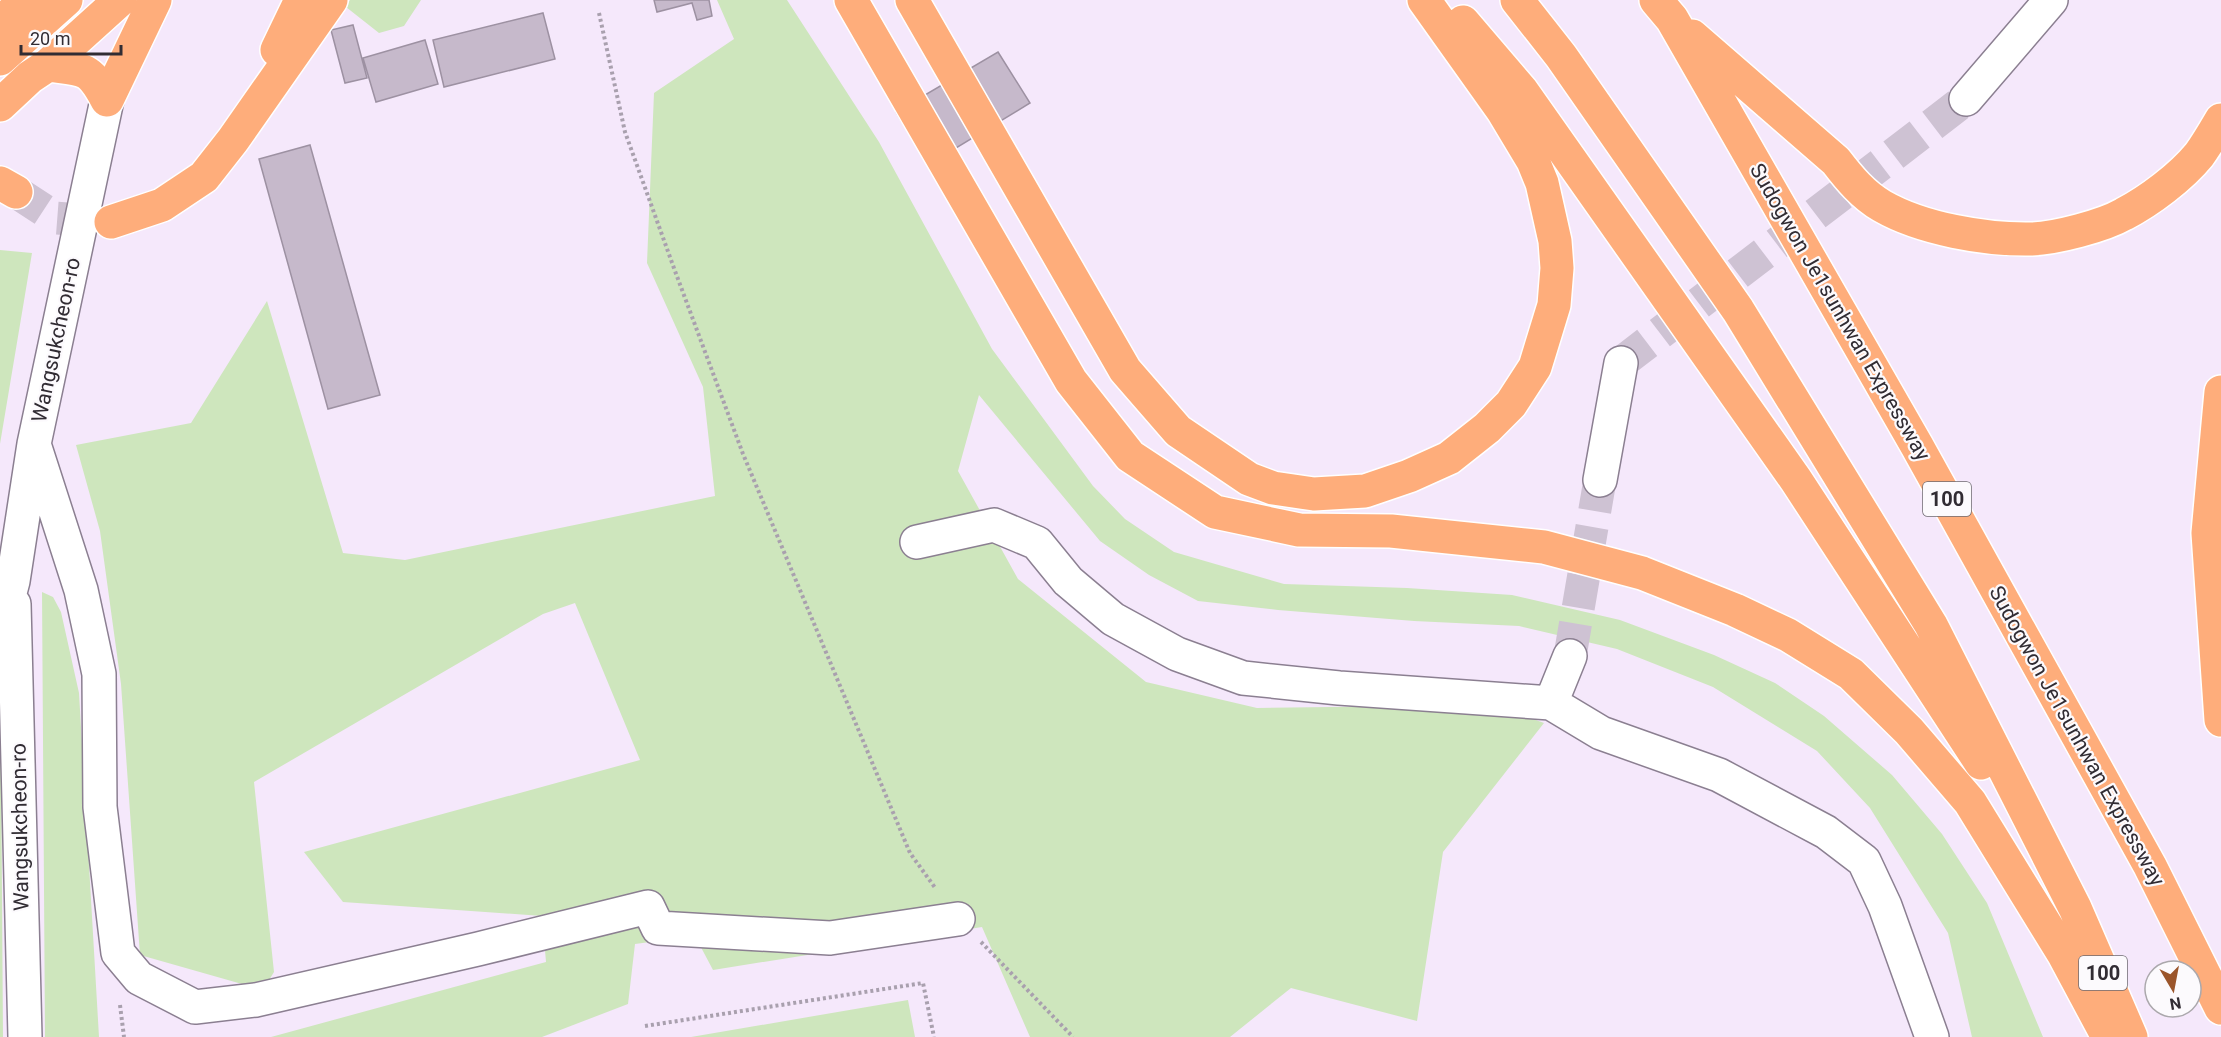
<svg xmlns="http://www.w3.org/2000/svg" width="2221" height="1037" viewBox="0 0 2221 1037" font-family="Roboto,sans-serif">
	<rect width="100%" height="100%" fill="#f5e8fb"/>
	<path fill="#cee6bd" d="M350,0H421L404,26L379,33L346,7Z
		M717,0H787L879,142L992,349L1093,486L1125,519L1174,552L1284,584L1407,588L1512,595L1620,620L1714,655L1775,683L1824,716L1892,775L1942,834L1987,903L2043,1037H1972L1948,933L1870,808L1817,751L1713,687L1617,649L1519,626L1414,621L1278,610L1198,601L1149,575L1100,541L979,395L958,471L1018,579L1146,682L1257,708L1494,705L1544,723L1443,852L1417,1021L1291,988L1230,1037H1030L982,927L713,970L695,936L635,944L628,1004L542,1037H271L546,962L542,916L343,902L304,852L640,760L575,603L543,614L254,782L274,972L263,990L140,955L121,684L100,531L76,445L191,423L267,301L343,553L405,560L715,496L703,387L647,263L654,93L734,39Z
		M0,250L32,253L0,444Z
		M42,592L53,597L61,612L79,693L99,1037H45Z
		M0,744L1,748L3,1037H0Z
		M908,1000L915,1037H691Z"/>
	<path fill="#c6b9cb" stroke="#9d91a2" stroke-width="1.5" d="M654,0H709L712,16L697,20L692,3L657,12Z
		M543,13L555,59L444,87L433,40Z
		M353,25L367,78L345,83L331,30Z
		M425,40L438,84L376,102L363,58Z
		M998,52L1030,103L928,165L896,112Z
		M310,145L380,395L328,409L259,159Z"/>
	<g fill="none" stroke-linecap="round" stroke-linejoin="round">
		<path stroke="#cec2d3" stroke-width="33" stroke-dasharray="33 16" stroke-linecap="butt" d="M1621,363L1966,99
			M1570,656L1600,480"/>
		<path stroke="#cec2d3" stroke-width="33" stroke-dasharray="33 16" stroke-linecap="butt" d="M16,192L56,218L108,222"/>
		<g stroke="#8b7f91" stroke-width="36">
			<path id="minor" d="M1966,99L2051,0
				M34,444L81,590L99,674L100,807L118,953L139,978L195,1007L256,1000L478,949L648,907L658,928L830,938L958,919
				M1600,480L1621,363
				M917,542L994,525L1037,543L1068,581L1113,619L1177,654L1243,678L1339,688L1551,703L1601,733L1719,775L1826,832L1864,861L1885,906L1932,1037
				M14,604L25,1037
				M0,631L13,581L34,444L107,100
				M1551,703L1570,656"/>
		</g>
		<g stroke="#fff" stroke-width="36">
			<path id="highway" d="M851,0L1071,381L1130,456L1215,512L1299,530L1391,531L1544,547L1642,573L1735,610L1788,635L1851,674L1909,731L1970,802L2063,953L2108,1037
				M912,0L1125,370L1178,431L1249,479L1273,488L1314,494L1365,491L1409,476L1449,458L1487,428L1511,404L1535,367L1554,305L1557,268L1555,241L1542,183L1533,161L1503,111L1424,0
				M1517,0L1561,56L1738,310L1931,625L2075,908L2131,1037
				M1656,0L1672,19L1917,446L2150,866L2221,1008
				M1463,22L1522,91L1796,480L1981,763
				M0,24L25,0
				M1692,36L1836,161C1849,178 1863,195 1882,206C1922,229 1986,240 2032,239C2056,238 2103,226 2124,214C2149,201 2181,177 2199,155C2207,144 2214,132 2221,120
				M277,50L301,0
				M0,59L66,0
				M48,65C84,70 89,66 107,100
				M107,100L155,0
				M0,105L30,77L48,65L120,0
				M0,183L16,192
				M111,222L162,205L204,177L233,140L331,0
				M2221,392L2208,533L2221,720"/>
		</g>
		<path stroke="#a9a0ae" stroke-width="4" stroke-dasharray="3 3" stroke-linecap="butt" d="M599,13L625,132L675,271L743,454L910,853L936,889
			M981,942L1073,1037
			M120,1005L124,1037
			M645,1026L923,983L934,1037"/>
		<use href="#minor" stroke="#fff" stroke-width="33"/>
		<use href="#highway" stroke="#fead7b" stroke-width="33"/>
	</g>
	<g text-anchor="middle" stroke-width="4.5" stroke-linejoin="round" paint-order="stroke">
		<g fill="#fcfafd" stroke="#6e6a70" stroke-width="1.5">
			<rect x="1923" y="482" width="48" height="34" rx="4.5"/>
			<rect x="2079" y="956" width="48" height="34" rx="4.5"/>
		</g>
		<g font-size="20" font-weight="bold" fill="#312c33">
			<text x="1947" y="506">100</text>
			<text x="2103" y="980">100</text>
		</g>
		<g font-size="21" fill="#312c33" stroke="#fcfafd">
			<text transform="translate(1840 312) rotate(60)" y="7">Sudogwon Je1sunhwan Expressway</text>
			<text transform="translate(56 340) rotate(-78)" y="7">Wangsukcheon-ro</text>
			<text transform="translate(2077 736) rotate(61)" y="7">Sudogwon Je1sunhwan Expressway</text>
			<text transform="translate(20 827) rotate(-91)" y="7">Wangsukcheon-ro</text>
		</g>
	</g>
	<g transform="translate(2173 989) rotate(170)"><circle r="28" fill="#fcfafd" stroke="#aba8ac" stroke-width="1.5"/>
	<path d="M0-4.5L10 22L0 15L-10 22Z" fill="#9b552b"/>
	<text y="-9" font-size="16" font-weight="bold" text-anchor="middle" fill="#312c33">N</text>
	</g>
	<path d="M21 45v9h100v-9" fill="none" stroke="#312c33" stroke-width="3"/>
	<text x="30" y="45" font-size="18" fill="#312c33" stroke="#fcfafd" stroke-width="4.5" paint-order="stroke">20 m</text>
</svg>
